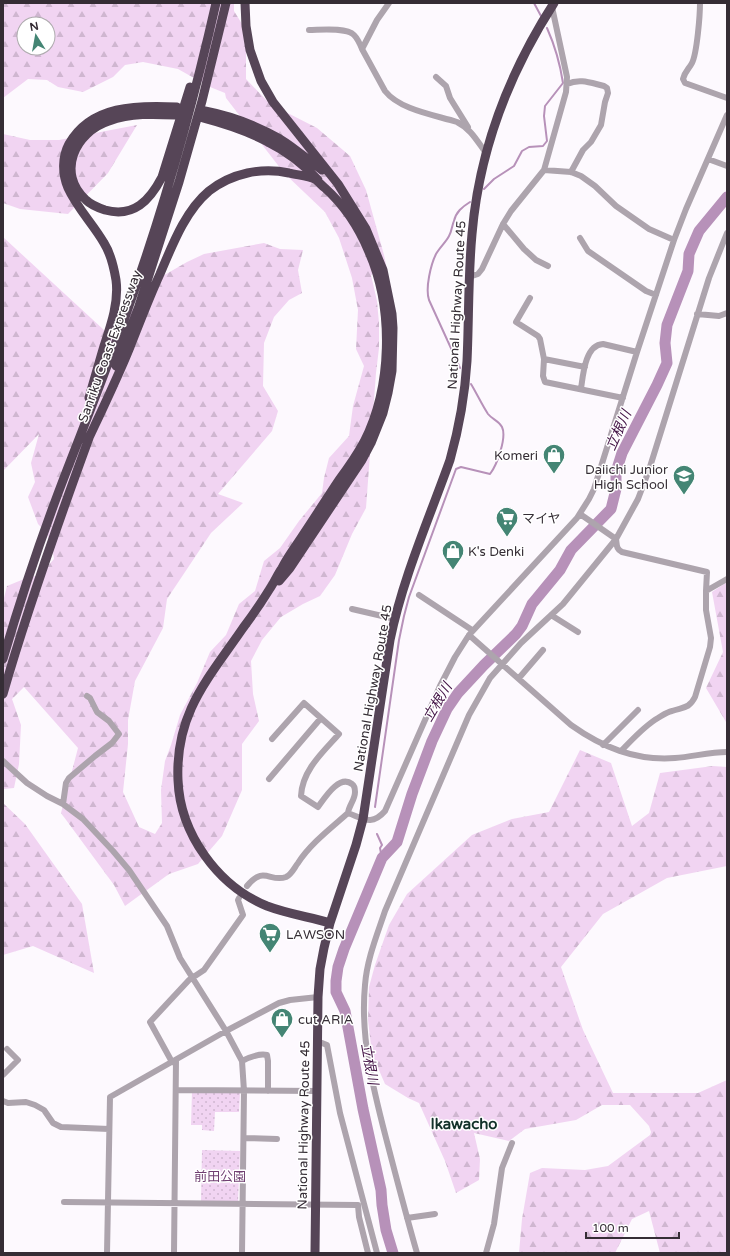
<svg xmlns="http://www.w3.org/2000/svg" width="730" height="1256" viewBox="0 0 730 1256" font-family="'Varela Round','Noto Sans JP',sans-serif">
	<defs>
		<pattern id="grass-dots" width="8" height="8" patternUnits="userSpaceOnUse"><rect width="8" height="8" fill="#f1d4f2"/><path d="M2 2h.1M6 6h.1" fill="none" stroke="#cfb6d0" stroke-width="1.8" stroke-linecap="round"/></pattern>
		<pattern id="forest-firs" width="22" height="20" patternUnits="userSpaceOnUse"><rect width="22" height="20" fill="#f1d4f2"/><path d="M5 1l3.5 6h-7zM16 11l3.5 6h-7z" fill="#cfb6d0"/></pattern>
	</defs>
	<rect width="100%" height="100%" fill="#fdf9fe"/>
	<path fill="url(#grass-dots)" d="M192,1092L240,1093L239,1112H215L214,1131L202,1130V1125H191Z
		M202,1150L240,1151L238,1202L201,1201Z"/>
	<path fill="url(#forest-firs)" fill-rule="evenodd" d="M3,3H234V11L247,32L246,51V79L270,104L317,128L350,156L366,190L384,255L387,269L371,275L377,301L379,323V348L376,373L366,508L352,534L335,575L320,596L303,604L281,617L262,640L251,661L253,694L259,721L242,744V790L222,836L198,864L169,874L125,906L114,885L61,813L78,748L24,687L12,699L21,725L19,764L14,788L3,789V602L7,586L29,577L39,576L54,559L52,545L45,531L38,524L28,497L35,482L31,463L39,434L3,471V237L117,342L126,317L161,277L187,262L204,254L264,243L280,249L303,250L298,270L302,293L289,300L274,317L264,343L263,386L278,411L272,431L218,494L243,503L211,533L167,599L163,628L135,681L128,720V744L123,792L139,827L155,834L162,823L161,790L165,761L171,745L180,715L197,683L210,652L226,635L239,604L255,591L264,561L280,548L299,521L322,493L324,478L329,458L349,436L353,406L364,366L356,349L358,310L352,278L339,238L325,212L284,173L226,98L225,93L210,87L178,69L143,62L125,65L113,77L83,92L58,87L47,80L28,79L3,98ZM24,24H48V48H24Z
		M137,125L108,173L68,214L20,209L3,203V134L30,140H59Z
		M727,582V722H726L706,688L723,652L712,592Z
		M580,750L611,763L632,826L649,813L660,773L713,766L727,767V866L667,878L603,914L561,967L583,1030L613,1093H698L727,1080V1253H660L649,1211L632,1219L615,1253H519L522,1219L530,1173L542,1168L585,1170L608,1166L650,1135L651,1132L649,1126L630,1105H602L576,1120L525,1129L509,1141L474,1133L480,1159L479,1180L456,1193L445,1161L419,1103L408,1098L385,1084L372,1054L368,1020L369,987L375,965L389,925L407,894L472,835L512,819L549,812Z
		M3,803L25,824L82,904L94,973L33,946L3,955Z"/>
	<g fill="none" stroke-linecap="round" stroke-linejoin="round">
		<path stroke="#b791b9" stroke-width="2" d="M534,3L541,16
			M484,189L494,179L514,166L522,151L529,147L543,146L547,141L544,116L545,106L563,83C560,63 555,46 547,28
			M460,368L429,300C425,288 431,264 436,254C440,247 446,242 449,236C452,231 452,225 454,221C456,212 462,207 470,202
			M375,807L399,640L404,616L409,597L456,469L461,467L490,474C497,465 507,437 502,427C499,421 492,419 488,414C482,405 477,394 471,384
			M377,834L382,845L380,848L382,858"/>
		<path stroke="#b791b9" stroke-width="11" d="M393,1253L386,1230L382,1205L381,1190L363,1109L345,1011L336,992V981L338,967L344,949L382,858L397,842L412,794L432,741L447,709L458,693L484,665L516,634L522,626L532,604L560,570L571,550L611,509L616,489V472L622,453L657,385L667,363L665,343L667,325L688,271L689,254L699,231L727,197"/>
		<path stroke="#ada4ad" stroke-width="6" d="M389,3L377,20L362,49L385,91C400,110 435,115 457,122C471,129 477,141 486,153
			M700,3C700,15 697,53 692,63C689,69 685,71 683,79L685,83L727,98
			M309,30C320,30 346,27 354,35C357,38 360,44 362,49
			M436,77L446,86L450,98L468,127
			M567,84C580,78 591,83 604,86L607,88L608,93L605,102L601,125L591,142L583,150L571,172
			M708,159L727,166
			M544,170L571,172L581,176L595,186L616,206L649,229L674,240
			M503,224L524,249L536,260L548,266
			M580,238L588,251L646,291L656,295
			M469,277L478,274L482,269L503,224L511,211L544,170L566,92L567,77L552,7
			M530,298L516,322L538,336L540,339L544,359L543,376L545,382L623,398
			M697,314L719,316L727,313
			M544,359L585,367
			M581,389C583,375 585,345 603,344L637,352
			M580,514L616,539
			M616,539C617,545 616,549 622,552L707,572L706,591L727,579
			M419,595L472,630
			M352,609L395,619
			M551,615L578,632
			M469,635L571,725C602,747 635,761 675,758C692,757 709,752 727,752
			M519,678L543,650
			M272,739L304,703L339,734C324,751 302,770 301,796L318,807C324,799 339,774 352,784C355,786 355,789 355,792C355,800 349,805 348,813
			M603,745L638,710
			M621,751C632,740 644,726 658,718C663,715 667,712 672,711C683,707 689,709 695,697L710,647L711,638L706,610V591
			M3,761L27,783L47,796L63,804L83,819L113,851L129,870L167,926L180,958L226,1031L242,1061L244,1091L242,1253
			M269,779L321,718
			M63,804L66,783L69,778L95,756L112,743L119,734L109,721L97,712L90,698L87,696
			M247,886C264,865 270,883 286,877C292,874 294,868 298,863C310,844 331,828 348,813C364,819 372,826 385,811L440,686L455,657L469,635L577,518L589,499L594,489L637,352L674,240L686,209L727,115
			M317,1041L327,1045L340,1113L377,1253
			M242,1061C250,1057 259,1053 267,1055L268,1061V1091
			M172,1062L150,1022L189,980L204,970L243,915L238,900L239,898
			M3,1075L18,1060L7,1049
			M176,1090L317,1091
			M3,1101L8,1103L26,1102L35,1105L44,1110L53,1123L61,1127L109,1129
			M244,1138L277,1139
			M64,1202L358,1205L359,1217L368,1253
			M407,1218L435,1214
			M107,1253L110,1097L226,1031L279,1003L290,1000L318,997
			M174,1253L176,1060
			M417,1253C406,1215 396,1176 386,1138C373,1088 360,1037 365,985C367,959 377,935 385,911L469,715L490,678L521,643L563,604L616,539L638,499L649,470L709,278L727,233
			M486,1253L494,1224L502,1168L512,1143"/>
		<path stroke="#564557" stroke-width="9" d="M245,3L246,26L250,50L256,67L261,81L273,102L338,184L366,229L383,270L392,314L393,328L392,371L388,393L383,413L371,443L362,460L290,568L279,581
			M205,111C231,116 257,126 280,139C295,148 308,160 322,170
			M176,115C154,114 131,113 109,121C75,132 56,173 86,200C91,205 99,208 105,210C134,218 150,200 162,177L190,87
			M203,118C245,129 288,146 318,180
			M116,366L139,306L179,182L202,101L226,3
			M89,398C94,380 99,363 104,346C111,325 119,302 116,280C114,268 111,254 104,243C93,224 77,208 68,188C62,174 62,157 69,144C91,105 137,105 177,107
			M87,442C102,410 117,379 130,347C140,322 149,298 160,274C172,246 185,211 209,191C232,173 262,167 289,173C297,175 308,176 315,179C319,182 321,185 325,188C344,205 359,228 369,252C394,309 392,387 364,442C357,455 348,468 339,480C327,498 315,517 303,535C296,546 288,556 282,568C277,575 274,583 269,590C261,603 252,616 243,628C208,679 175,713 178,780C180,834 218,886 267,906C288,914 310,917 330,923
			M3,659C21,597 42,535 65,475C87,418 110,361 130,303C165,205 193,104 216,3
			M3,694C28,607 58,523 89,438
			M315,1253L318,997L320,969L324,948L330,923L356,845L363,819L390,640C403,577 429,519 450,460C459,428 465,394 467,361C469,319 468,277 472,234C479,151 509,73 554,3"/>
	</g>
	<defs>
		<g id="shop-pin" transform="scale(1.15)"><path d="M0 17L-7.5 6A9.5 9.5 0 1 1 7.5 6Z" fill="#448574" stroke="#fff"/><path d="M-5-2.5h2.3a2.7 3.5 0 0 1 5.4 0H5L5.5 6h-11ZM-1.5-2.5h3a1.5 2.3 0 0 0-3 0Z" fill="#fff"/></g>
		<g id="school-pin" transform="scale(1.15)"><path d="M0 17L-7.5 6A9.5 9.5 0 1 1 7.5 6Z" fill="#448574" stroke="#fff"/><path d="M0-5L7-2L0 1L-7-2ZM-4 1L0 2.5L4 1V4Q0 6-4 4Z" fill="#fff"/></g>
		<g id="supermarket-pin" transform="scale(1.15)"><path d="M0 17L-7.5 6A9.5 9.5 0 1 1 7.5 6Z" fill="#448574" stroke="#fff"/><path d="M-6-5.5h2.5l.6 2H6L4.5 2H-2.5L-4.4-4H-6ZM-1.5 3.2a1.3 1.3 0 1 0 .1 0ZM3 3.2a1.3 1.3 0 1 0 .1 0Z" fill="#fff"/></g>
	</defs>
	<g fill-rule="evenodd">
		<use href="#shop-pin" x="554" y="455"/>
		<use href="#school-pin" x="684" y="476"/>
		<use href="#supermarket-pin" x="507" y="518"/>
		<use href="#shop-pin" x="453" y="551"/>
		<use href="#supermarket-pin" x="270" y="934"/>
		<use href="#shop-pin" x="282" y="1019"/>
	</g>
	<g text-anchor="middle" stroke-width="3" stroke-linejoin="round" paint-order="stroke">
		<g font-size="13" fill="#352d35" stroke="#fff">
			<text transform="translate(456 305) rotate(-87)" y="5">National Highway Route 45</text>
			<text transform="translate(109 346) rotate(-70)" y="5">Sanriku Coast Expressway</text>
			<text transform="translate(372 688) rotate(-80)" y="5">National Highway Route 45</text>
			<text transform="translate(303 1125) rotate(-89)" y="5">National Highway Route 45</text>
		</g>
		<g font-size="13" fill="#352d35" stroke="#fff" text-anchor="start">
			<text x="538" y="460" text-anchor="end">Komeri</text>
			<text x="668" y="474" text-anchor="end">Daiichi Junior<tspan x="668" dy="15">High School</tspan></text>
			<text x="522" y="523">マイヤ</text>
			<text x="468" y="556">K's Denki</text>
			<text x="286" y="939">LAWSON</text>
			<text x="298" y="1024">cut ARIA</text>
		</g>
		<g font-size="13" fill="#703f72" stroke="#fff">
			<text x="220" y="1181">前田公園</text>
		</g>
		<g font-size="14" font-style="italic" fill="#431446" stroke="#fff">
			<text transform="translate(618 430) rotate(-66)" y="5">立根川</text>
			<text transform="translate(437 702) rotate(-59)" y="5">立根川</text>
			<text transform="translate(370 1064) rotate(80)" y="5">立根川</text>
		</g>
		<g font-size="15" font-weight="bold" fill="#12312a" stroke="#fff">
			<text x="464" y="1129">Ikawacho</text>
		</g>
	</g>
	<rect width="730" height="1256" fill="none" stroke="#352d35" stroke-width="8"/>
	<g transform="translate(36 36) rotate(349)"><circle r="19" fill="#ffffff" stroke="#aeabae"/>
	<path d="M0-3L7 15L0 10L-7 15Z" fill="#448574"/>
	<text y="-6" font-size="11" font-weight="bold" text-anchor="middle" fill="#352d35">N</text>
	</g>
	<path d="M586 1232v6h93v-6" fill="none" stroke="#352d35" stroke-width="2"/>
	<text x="592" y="1232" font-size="12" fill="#352d35" stroke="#ffffff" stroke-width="3" paint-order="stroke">100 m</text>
</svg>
